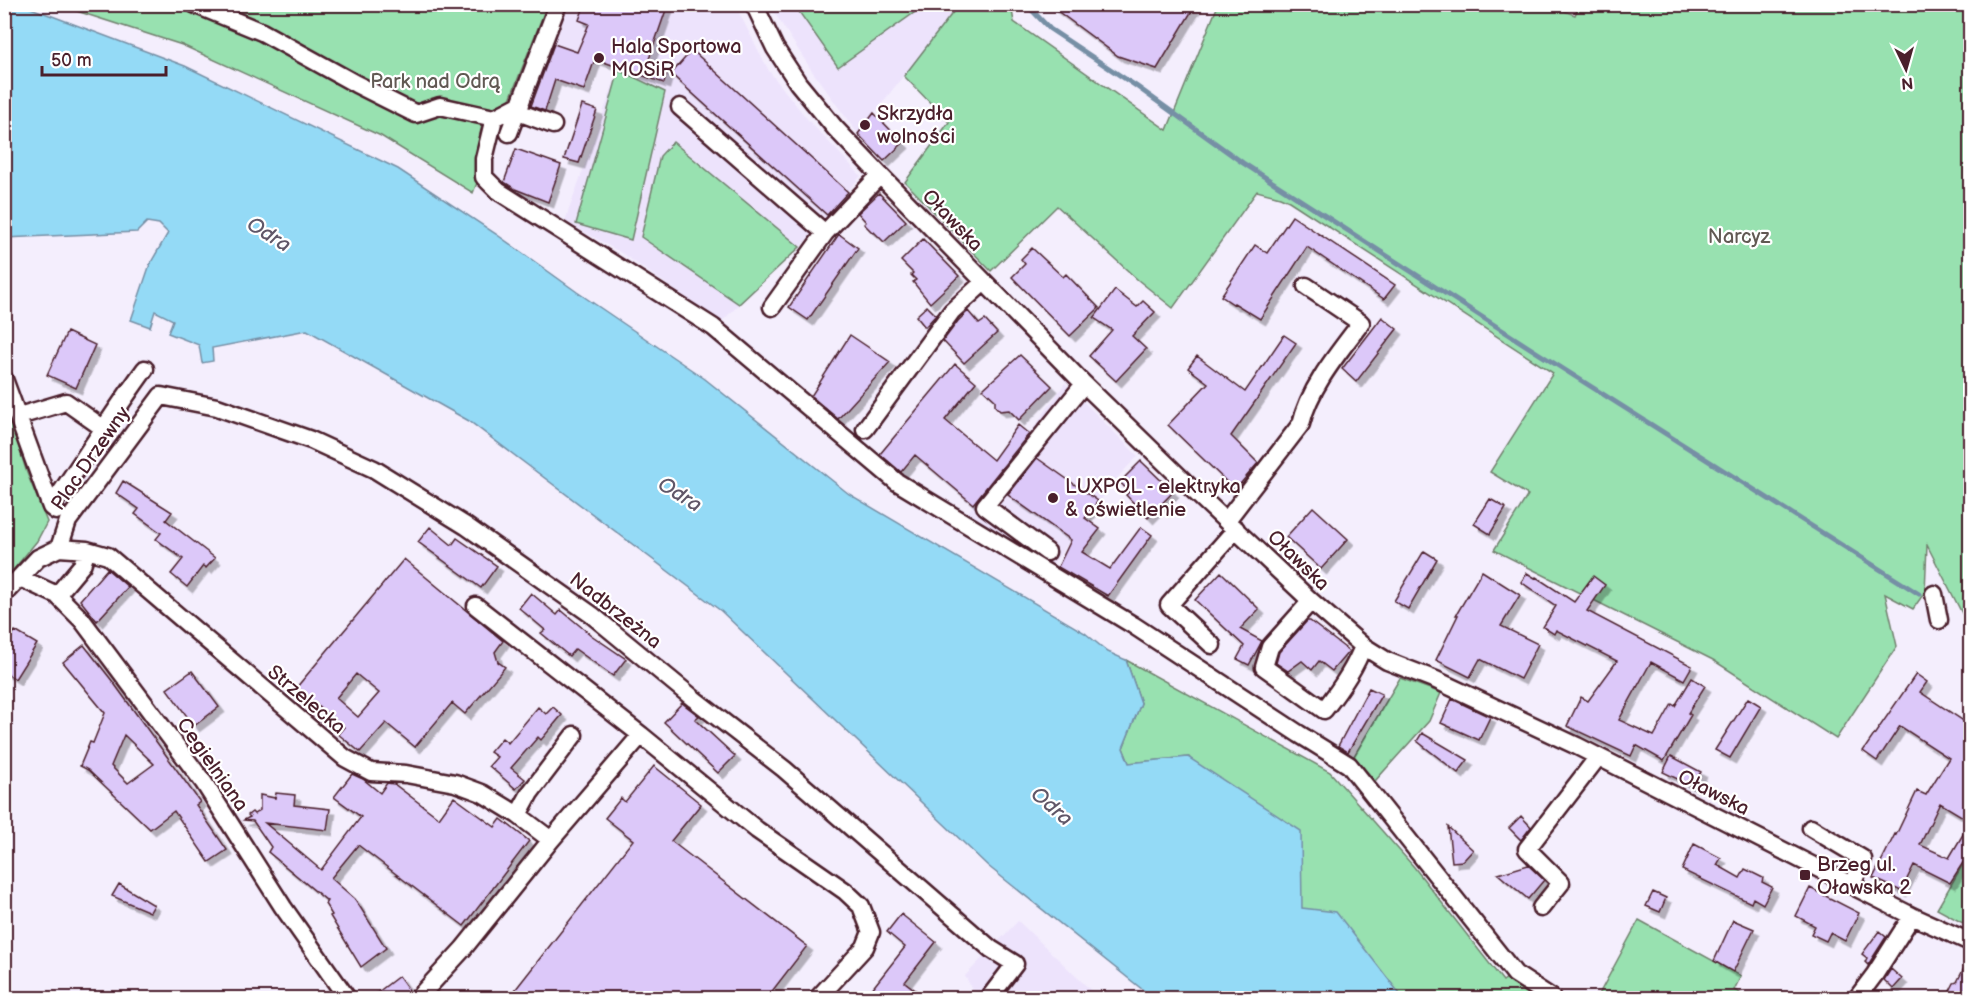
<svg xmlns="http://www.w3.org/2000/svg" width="1975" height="1003" viewBox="0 0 1975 1003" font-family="'Balsamiq Sans',sans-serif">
	<defs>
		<filter id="shadow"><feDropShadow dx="5.5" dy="5.5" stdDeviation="0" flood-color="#0004"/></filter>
	</defs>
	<rect width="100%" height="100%" fill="#f4eefd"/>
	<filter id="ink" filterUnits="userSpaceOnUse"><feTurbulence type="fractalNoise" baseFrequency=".0167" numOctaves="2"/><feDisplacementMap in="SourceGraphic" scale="12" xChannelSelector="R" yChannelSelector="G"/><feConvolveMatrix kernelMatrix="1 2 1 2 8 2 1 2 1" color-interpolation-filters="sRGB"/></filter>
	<g filter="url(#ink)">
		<path fill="#ede3fc" d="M778,4L970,5L966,11L957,7L858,134L812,71L772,9Z
			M567,5H735L769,71L808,120L861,176L800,247L721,322L623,254L565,221L619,68L553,44Z
			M1065,383L1138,456L1117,478L1052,565L967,515L973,504L1003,468L1005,469Z
			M1018,921L1099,998H969L974,992L965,976Z"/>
		<path fill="#98e1b0" stroke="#71806e" stroke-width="1.5" d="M803,4H925V5L838,67L797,9Z
			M1545,4L1575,15L1580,4L1970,5V625L1967,623L1927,545L1925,592L1913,609L1885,594L1897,646L1836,739L1713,660L1494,550L1528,495L1490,472L1553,373L1289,201L1280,197L1257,191L1173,308L1138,280L1057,206L991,271L905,182L949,122L904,76L957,7L966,11L970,5H1011L1014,22L1167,130L1218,5Z
			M58,5H547L473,193L381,136L182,45Z
			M619,70L665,92L631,240L576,224Z
			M673,142L800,247L739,304L641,237L660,156Z
			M4,400L27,473L47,522L37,541L5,580Z
			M1126,660L1330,772L1414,867L1503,981L1507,978L1541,998H1403L1380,970L1302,908L1189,757L1129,763L1123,748L1141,703Z
			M1400,678L1441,693L1429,721L1375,781L1354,756Z
			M1970,852V927L1937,909Z
			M1639,920L1741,976L1734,990L1749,998H1597Z"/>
		<path fill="#94daf6" stroke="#768fa5" stroke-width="1.5" d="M4,5H23L185,66L398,169L496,234L577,292L705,379L849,494L1085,633L1108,652L1126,660L1141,703L1123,748L1129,763L1188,757L1301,831L1302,908L1336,912L1403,998H1153L988,866L721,611L469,421L307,330L212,348L213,361L202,363L199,345L168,333L173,320L155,311L150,327L131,320L150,264L168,233L159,224L147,222L137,232L5,238Z"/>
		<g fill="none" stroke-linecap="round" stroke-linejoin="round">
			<path stroke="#768fa5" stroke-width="5" d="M1026,4L1050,29L1136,86L1243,163L1530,348L1919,594"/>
		</g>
		<path fill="#dcc8f9" stroke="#4a1f2b" stroke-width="1.5" fill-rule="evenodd" filter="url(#shadow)" d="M585,4H668L648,62L668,69L664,83L595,59L584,90L555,80L545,111L531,106L554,44L577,52L589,24L579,20Z
			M1048,4H1196L1157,69L1118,56Z
			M692,50L848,192L827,215L671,74Z
			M582,105L597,110L579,163L564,159Z
			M874,113L903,143L884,161L858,134Z
			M516,149L561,165L548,202L515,189L504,182Z
			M879,193L906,221L884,242L874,232L873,233L864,224L866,222L858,213Z
			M1292,216L1395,285L1384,299L1307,247L1260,319L1234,303L1233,304L1221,296L1255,245L1267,253Z
			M839,234L858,248L808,320L789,307Z
			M923,239L959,276L930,303L913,282L916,280L911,275L913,273L901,261Z
			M1032,248L1063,277L1066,274L1099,308L1070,336L1012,277L1025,264L1021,259Z
			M1115,290L1137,307L1143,301L1155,312L1132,336L1146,349L1116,381L1089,356L1112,330L1094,318Z
			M927,306L936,315L925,327L916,316Z
			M968,311L979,324L985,320L997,333L964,363L943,341L958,321Z
			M1382,317L1397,329L1356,382L1342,369Z
			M67,332L95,345L76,388L47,375Z
			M850,335L890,362L838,419L811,396Z
			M1284,335L1296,343L1231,436L1258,463L1235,490L1168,425L1208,383L1188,368L1197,356L1245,392Z
			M1020,355L1052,386L1019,420L1009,410L1000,411L995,406V400L983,389Z
			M955,364L976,382L945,420L993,460L1018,425L1029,434L973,504L915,455L901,472L880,454Z
			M1037,458L1098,501L1085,518L1100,529L1082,552L1110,569L1141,527L1152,535L1108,596L1058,567L1071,540L1008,495Z
			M1141,461L1173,492L1148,518L1126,495L1129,492L1120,482Z
			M123,481L172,512L166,520L215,558L206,568L203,566L187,587L171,574L183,559L156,539L161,533L135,514L139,509L116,493Z
			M1490,499L1506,508L1490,534L1474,524Z
			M1313,507L1348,539L1321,569L1286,537Z
			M430,527L452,545L457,538L497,566L481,588L418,542Z
			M1424,551L1437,559L1408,609L1394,601Z
			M404,559L503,641L495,652L498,662L505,667L465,714L452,703L415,747L386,723L360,752L338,734L344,727L296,688ZM356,674L379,693L358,717L336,698Z
			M107,569L128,587L97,621L80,600Z
			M1482,571L1520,595L1501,626L1538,644L1520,679L1480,659L1470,677L1436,660L1458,615H1456Z
			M1221,572L1259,609L1240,629L1262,641L1249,665L1237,659L1244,646L1195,600Z
			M1527,573L1535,578L1536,577L1574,602L1593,576L1605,585L1587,611L1692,666L1684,680L1651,662L1619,720L1654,736L1672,704L1675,706L1692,678L1705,686L1688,713L1691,715L1664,761L1636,745L1631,756L1567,726L1581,697L1588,701L1617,661L1556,630L1554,634L1543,627L1556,606L1521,582Z
			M531,593L557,615L561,610L591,635L626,659L613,676L575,649L569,656L541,633L545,630L519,608Z
			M1307,621H1310L1349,651L1332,671L1319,661L1312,670L1302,661L1288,671L1276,663L1279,652Z
			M15,631L37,644L15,679L4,672V647Z
			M84,645L113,682L200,802L196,805L227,850L209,862L174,811L150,829L88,770L80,766L90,742L93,743L105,713L63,662ZM124,735L154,764L128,783L111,766Z
			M192,671L219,707L194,726L167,689Z
			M1916,674L1927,682L1920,692L1971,726V803L1963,817L1940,803L1920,845L1949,858L1971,821V850L1950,883L1914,865L1901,891L1873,878L1895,834L1896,835L1917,791L1926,795L1949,758L1900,726L1877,761L1863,751Z
			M1369,688L1382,694L1348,752L1338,746Z
			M1748,698L1761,706L1730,758L1715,750Z
			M1452,699L1490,717L1479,740L1441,723Z
			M682,703L699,716L695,719L735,756L718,773L664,722Z
			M538,707L546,714L553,707L562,715L541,740L538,737L511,768L525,779L516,789L489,766L497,757L490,752L502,738L508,743Z
			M1422,733L1468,760L1458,773L1417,741Z
			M1671,756L1701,772L1692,786L1663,772Z
			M654,766L701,804L671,841L807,946L766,999H508L633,840L605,818L621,798L625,802Z
			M352,774L363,779L380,793L387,783L394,784L439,818L454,797L495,827L501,819L529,841L464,926L358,845L331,878L355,899L386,948L361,967L330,916L332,915L325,904L327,901L268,852L271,847L253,821L244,820L250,817L248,815L252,812L254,814L260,810V795L275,798L276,793L295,795L294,805L330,809L327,830L265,823L321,870L361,817L334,797Z
			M1521,816L1531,827L1521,840L1509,828Z
			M1448,827L1473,850L1463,861L1452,862Z
			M1694,844L1721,858L1717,865L1740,878L1745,869L1763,878L1762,882L1772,887L1763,904L1753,898L1751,903L1682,870Z
			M1528,865L1544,880L1528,899L1498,874Z
			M119,884L154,905L150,912L112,896Z
			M1810,888L1859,913L1845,941L1830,933L1826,941L1811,934L1815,926L1796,916Z
			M1653,892L1666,898L1660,912L1646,906Z
			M901,914L936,942L905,982L927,999H864L905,947L887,932Z
			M1733,920L1754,929L1733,972L1714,961Z
			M1879,931L1886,937L1868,965L1865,962L1867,958L1862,954Z
			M1971,954V999H1946L1954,983L1957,982Z
			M1891,969L1902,979L1893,989L1884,980Z
			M399,976L409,990L397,999H369Z"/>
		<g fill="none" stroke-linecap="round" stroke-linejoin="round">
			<g stroke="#4a1f2b" stroke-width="21">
				<path id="minor" d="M194,4L262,32L356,84L416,114L440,106L494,118L521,104
					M754,4L775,48L798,83L835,128L880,175L1084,384L1190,487L1311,601L1363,646L1387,661L1436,680L1577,746L1912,916L1970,942
					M680,107L825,233L880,175
					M518,112L553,125
					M494,118L484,159V177L498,191L713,327L897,482L1133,625L1299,734L1349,765L1515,974L1552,998
					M509,133L558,4
					M772,307L825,233
					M4,379L51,507L56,511
					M19,416L66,402L103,428
					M865,429L952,311L984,282
					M51,507C83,461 112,414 145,369
					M1227,520L1301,424C1309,388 1339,352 1361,323L1306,286
					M59,548L87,550L108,556L345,758L371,772L406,774L455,783L482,793L518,815L551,840
					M1047,552L985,506L1084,384
					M20,578L57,595L82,620L204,783L283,907L347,998
					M4,594L38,558L59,548L68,521L161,396L217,407L311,440L374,469L466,526L592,615L694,699L784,769L991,949L1015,964L989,998
					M1934,594L1939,620
					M57,595L82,565L87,550
					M1311,601L1270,647L1264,667L1324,710C1339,691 1355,669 1363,646
					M1212,645L1169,605L1236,529
					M641,735L757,830L845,891L861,906L871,932L865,947L818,998
					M518,815L530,793L574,735
					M1811,828L1863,859L1852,885
					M1541,908L1561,883L1527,849L1598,757
					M418,998L463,949L551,840L641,735L476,606
					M1857,998L1875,974L1912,916"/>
			</g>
			<use href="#minor" stroke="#fff" stroke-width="16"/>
		</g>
	</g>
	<g fill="#4a1f2b" stroke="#fff" stroke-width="2">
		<circle cx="599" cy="58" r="6"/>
		<circle cx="865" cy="125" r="6"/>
		<circle cx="1053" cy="498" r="6"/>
		<rect x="1799" y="869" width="12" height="12" rx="3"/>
	</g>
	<g text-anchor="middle" stroke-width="4.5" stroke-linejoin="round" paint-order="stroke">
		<g font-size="20" fill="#4a1f2b" stroke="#fff" text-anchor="start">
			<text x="611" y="53">Hala Sportowa<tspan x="611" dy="23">MOSiR</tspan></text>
			<text x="877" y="120">Skrzydła<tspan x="877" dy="23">wolności</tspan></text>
			<text x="1065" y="493">LUXPOL - elektryka<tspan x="1065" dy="23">&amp; oświetlenie</tspan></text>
			<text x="1817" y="871">Brzeg ul.<tspan x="1817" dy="23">Oławska 2</tspan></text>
		</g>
		<g font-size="20" fill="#615953" stroke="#fff">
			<text x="435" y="88">Park nad Odrą</text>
			<text x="1739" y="243">Narcyz</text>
		</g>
		<g font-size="20" fill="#4a1f2b" stroke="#fff">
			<text transform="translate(953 220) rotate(46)" y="7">Oławska</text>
			<text transform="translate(90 458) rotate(-55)" y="7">Plac Drzewny</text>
			<text transform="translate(1299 560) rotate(44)" y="7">Oławska</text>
			<text transform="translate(616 610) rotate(38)" y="7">Nadbrzeżna</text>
			<text transform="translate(307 699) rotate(40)" y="7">Strzelecka</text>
			<text transform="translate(213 764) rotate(55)" y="7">Cegielniana</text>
			<text transform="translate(1714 792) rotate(27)" y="7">Oławska</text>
		</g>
		<g font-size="21" font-style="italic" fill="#605768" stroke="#fff">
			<text transform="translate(269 234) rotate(32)" y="7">Odra</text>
			<text transform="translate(680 494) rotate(32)" y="7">Odra</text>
			<text transform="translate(1052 806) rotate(41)" y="7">Odra</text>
		</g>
	</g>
	<rect width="1975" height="1003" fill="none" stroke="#fff" stroke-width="24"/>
	<rect x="12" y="12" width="1951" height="979" fill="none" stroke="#4a1f2b" stroke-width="2" filter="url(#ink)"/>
	<g transform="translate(1906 69) rotate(175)" stroke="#ffffff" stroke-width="4.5" paint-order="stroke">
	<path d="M0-4.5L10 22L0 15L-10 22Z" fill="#4a1f2b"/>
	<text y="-9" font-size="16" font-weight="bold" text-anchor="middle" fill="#4a1f2b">N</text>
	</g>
	<path d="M42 66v9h124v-9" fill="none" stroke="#4a1f2b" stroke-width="3"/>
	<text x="51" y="66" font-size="18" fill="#4a1f2b" stroke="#ffffff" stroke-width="4.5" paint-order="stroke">50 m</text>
</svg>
